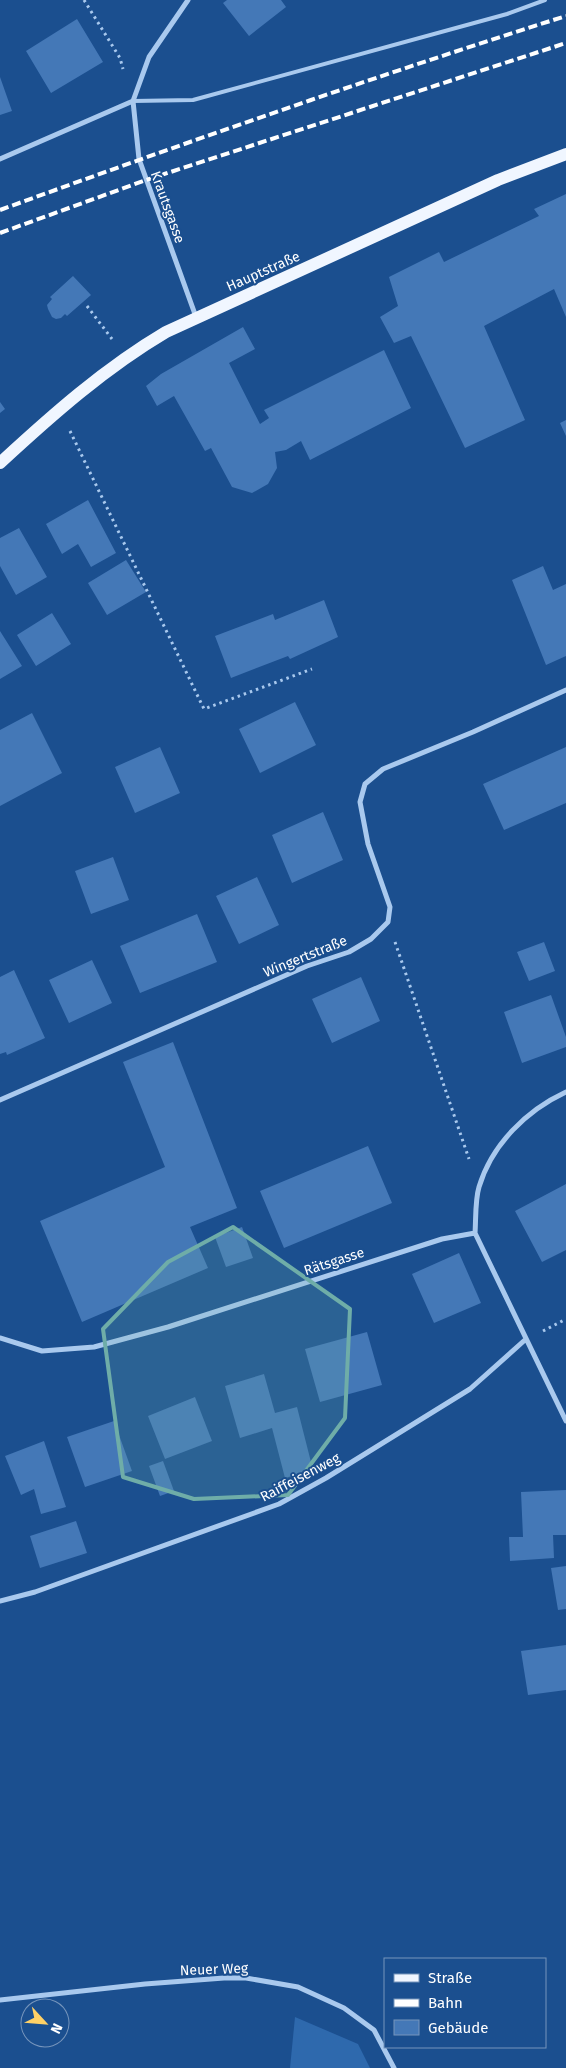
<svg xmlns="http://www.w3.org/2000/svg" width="566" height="2068" viewBox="0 0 566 2068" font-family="'Fira Sans',sans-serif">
	<rect width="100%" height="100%" fill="#1b4f8f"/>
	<path fill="#2e69ad" d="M295,2017L358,2044L370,2068H290Z"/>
	<path fill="#4478b7" d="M227,0H281L286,7L249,36L223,3Z
		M77,19L103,62L51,93L26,51Z
		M0,77L12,111L0,115Z
		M566,194V317L554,289L484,326L525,420L465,448L411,336L394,343L380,317L398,306L389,277L439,252L444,262L539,216L534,209Z
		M73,276L91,295L67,316L65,314L61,318L56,319L52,317L48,309L47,305L52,299L50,297Z
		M243,327L255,349L229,363L260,424L269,418L264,410L384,350L411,408L310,460L301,441L286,450L275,452L277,468L268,484L252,493L232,487L211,448L205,451L174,396L157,406L146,386L161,374Z
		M0,402L5,409L0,413Z
		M566,420V436L560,423Z
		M88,500L116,553L91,567L78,544L62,554L46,524Z
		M19,528L47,577L16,595L0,566V538Z
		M126,560L146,592L107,615L88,583Z
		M543,566L553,590L566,584V656L546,665L512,580Z
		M324,600L338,637L290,659L288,656L231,678L215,636L273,614L275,620Z
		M52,613L71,644L36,666L17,635Z
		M0,631L22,666L0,679Z
		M295,702L316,745L260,773L239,729Z
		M32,713L62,773L0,806V730Z
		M160,747L180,793L135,813L115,767Z
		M566,747V803L504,830L483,784Z
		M323,812L343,860L292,883L272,835Z
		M113,857L129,900L91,914L75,871Z
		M257,877L279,925L239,944L216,896Z
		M197,914L217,962L140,993L120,946Z
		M544,942L555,971L529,981L517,952Z
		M92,960L112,1003L69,1023L49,980Z
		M14,970L45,1038L7,1055L6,1052L0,1054V977Z
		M361,977L380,1021L332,1043L312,999Z
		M551,995L566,1037V1047L522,1063L504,1012Z
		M173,1042L237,1208L190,1227L208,1268L82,1322L40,1221L165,1167L123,1062Z
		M368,1146L392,1203L284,1248L260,1191Z
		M566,1184V1250L542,1262L515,1211Z
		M242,1227L253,1258L226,1267L215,1237Z
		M459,1253L481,1303L434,1323L412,1274Z
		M367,1332L382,1385L320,1402L305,1349Z
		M264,1374L275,1413L297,1407L313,1470L285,1478L272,1428L240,1438L225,1386Z
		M195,1397L212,1441L165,1459L148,1416Z
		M114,1421L132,1471L85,1487L67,1437Z
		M44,1441L66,1507L41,1514L34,1489L21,1495L5,1456Z
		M163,1461L174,1491L160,1496L149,1466Z
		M566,1490V1535H553L554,1558L510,1561L509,1537H523L521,1492Z
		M76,1521L87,1553L40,1568L30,1536Z
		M566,1566V1609L558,1610L551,1568Z
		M566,1645V1690L528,1695L521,1651Z"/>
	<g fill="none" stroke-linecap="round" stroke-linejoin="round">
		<path stroke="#a9c9ee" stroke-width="3" stroke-dasharray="2.5 4" stroke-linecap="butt" d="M84,0L120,58L123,69
			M87,306L112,339
			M70,431L204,709L312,669
			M395,942L469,1159
			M543,1331L566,1319"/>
		<path stroke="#a9c9ee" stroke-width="4" d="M133,101L193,100L507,14L545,0"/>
		<path stroke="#a9c9ee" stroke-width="5" d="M188,0L149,57L133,101L139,159L196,317
			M0,159L133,101
			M0,1100L307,966L349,952L371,939L388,922L390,907L368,844L360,802L365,784L383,769L473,732L566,690
			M475,1233L566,1421
			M475,1233C476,1219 475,1200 479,1187C492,1144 527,1110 566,1092
			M0,1338L42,1351L94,1347L168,1327L442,1239L475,1233
			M0,1601L35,1592L279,1504L326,1478L470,1389L526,1339
			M0,2000L145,1984L224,1978H246L298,1987L344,2008L374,2030L394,2068"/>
		<path stroke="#f0f6ff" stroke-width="12" d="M0,463C52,415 105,368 166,332L498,180L566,154"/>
		<path stroke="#fff" stroke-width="4" stroke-dasharray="9 4" stroke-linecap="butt" d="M0,210C187,142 376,76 566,16
			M0,233L146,180L566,43"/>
	</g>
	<path fill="#6fada8" fill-opacity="0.2" stroke="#6fada8" stroke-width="4" stroke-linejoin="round" d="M233,1227L350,1309L345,1418L288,1495L194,1499L123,1477L103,1329L168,1262Z"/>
	<g text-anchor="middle" stroke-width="4" stroke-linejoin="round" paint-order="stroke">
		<g font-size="14" fill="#fff" stroke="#1b4f8f">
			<text transform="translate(168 207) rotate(70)" y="5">Krautsgasse</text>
			<text transform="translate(263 271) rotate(-24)" y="5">Hauptstraße</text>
			<text transform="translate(305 956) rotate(-22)" y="5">Wingertstraße</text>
			<text transform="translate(334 1261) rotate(-18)" y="5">Rätsgasse</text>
			<text transform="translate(300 1477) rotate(-28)" y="5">Raiffeisenweg</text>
			<text transform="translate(214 1969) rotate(-2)" y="5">Neuer Weg</text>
		</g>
	</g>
	<rect x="384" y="1958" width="162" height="90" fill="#1b4f8f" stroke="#7695bc"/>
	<rect x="394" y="1974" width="25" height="8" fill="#f0f6ff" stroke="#7695bc"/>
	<text x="428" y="1983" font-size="15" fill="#ffffff">Straße</text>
	<rect x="394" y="1999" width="25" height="8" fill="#ffffff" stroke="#7695bc"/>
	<text x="428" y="2008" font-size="15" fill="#ffffff">Bahn</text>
	<rect x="394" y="2020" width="25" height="15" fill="#4478b7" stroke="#7695bc"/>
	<text x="428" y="2033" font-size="15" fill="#ffffff">Gebäude</text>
	<g transform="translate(45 2023) rotate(116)"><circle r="24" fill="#1b4f8f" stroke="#7695bc"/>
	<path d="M0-4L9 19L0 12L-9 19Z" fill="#ffd166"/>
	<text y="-8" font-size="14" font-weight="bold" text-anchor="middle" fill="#ffffff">N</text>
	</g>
</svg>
